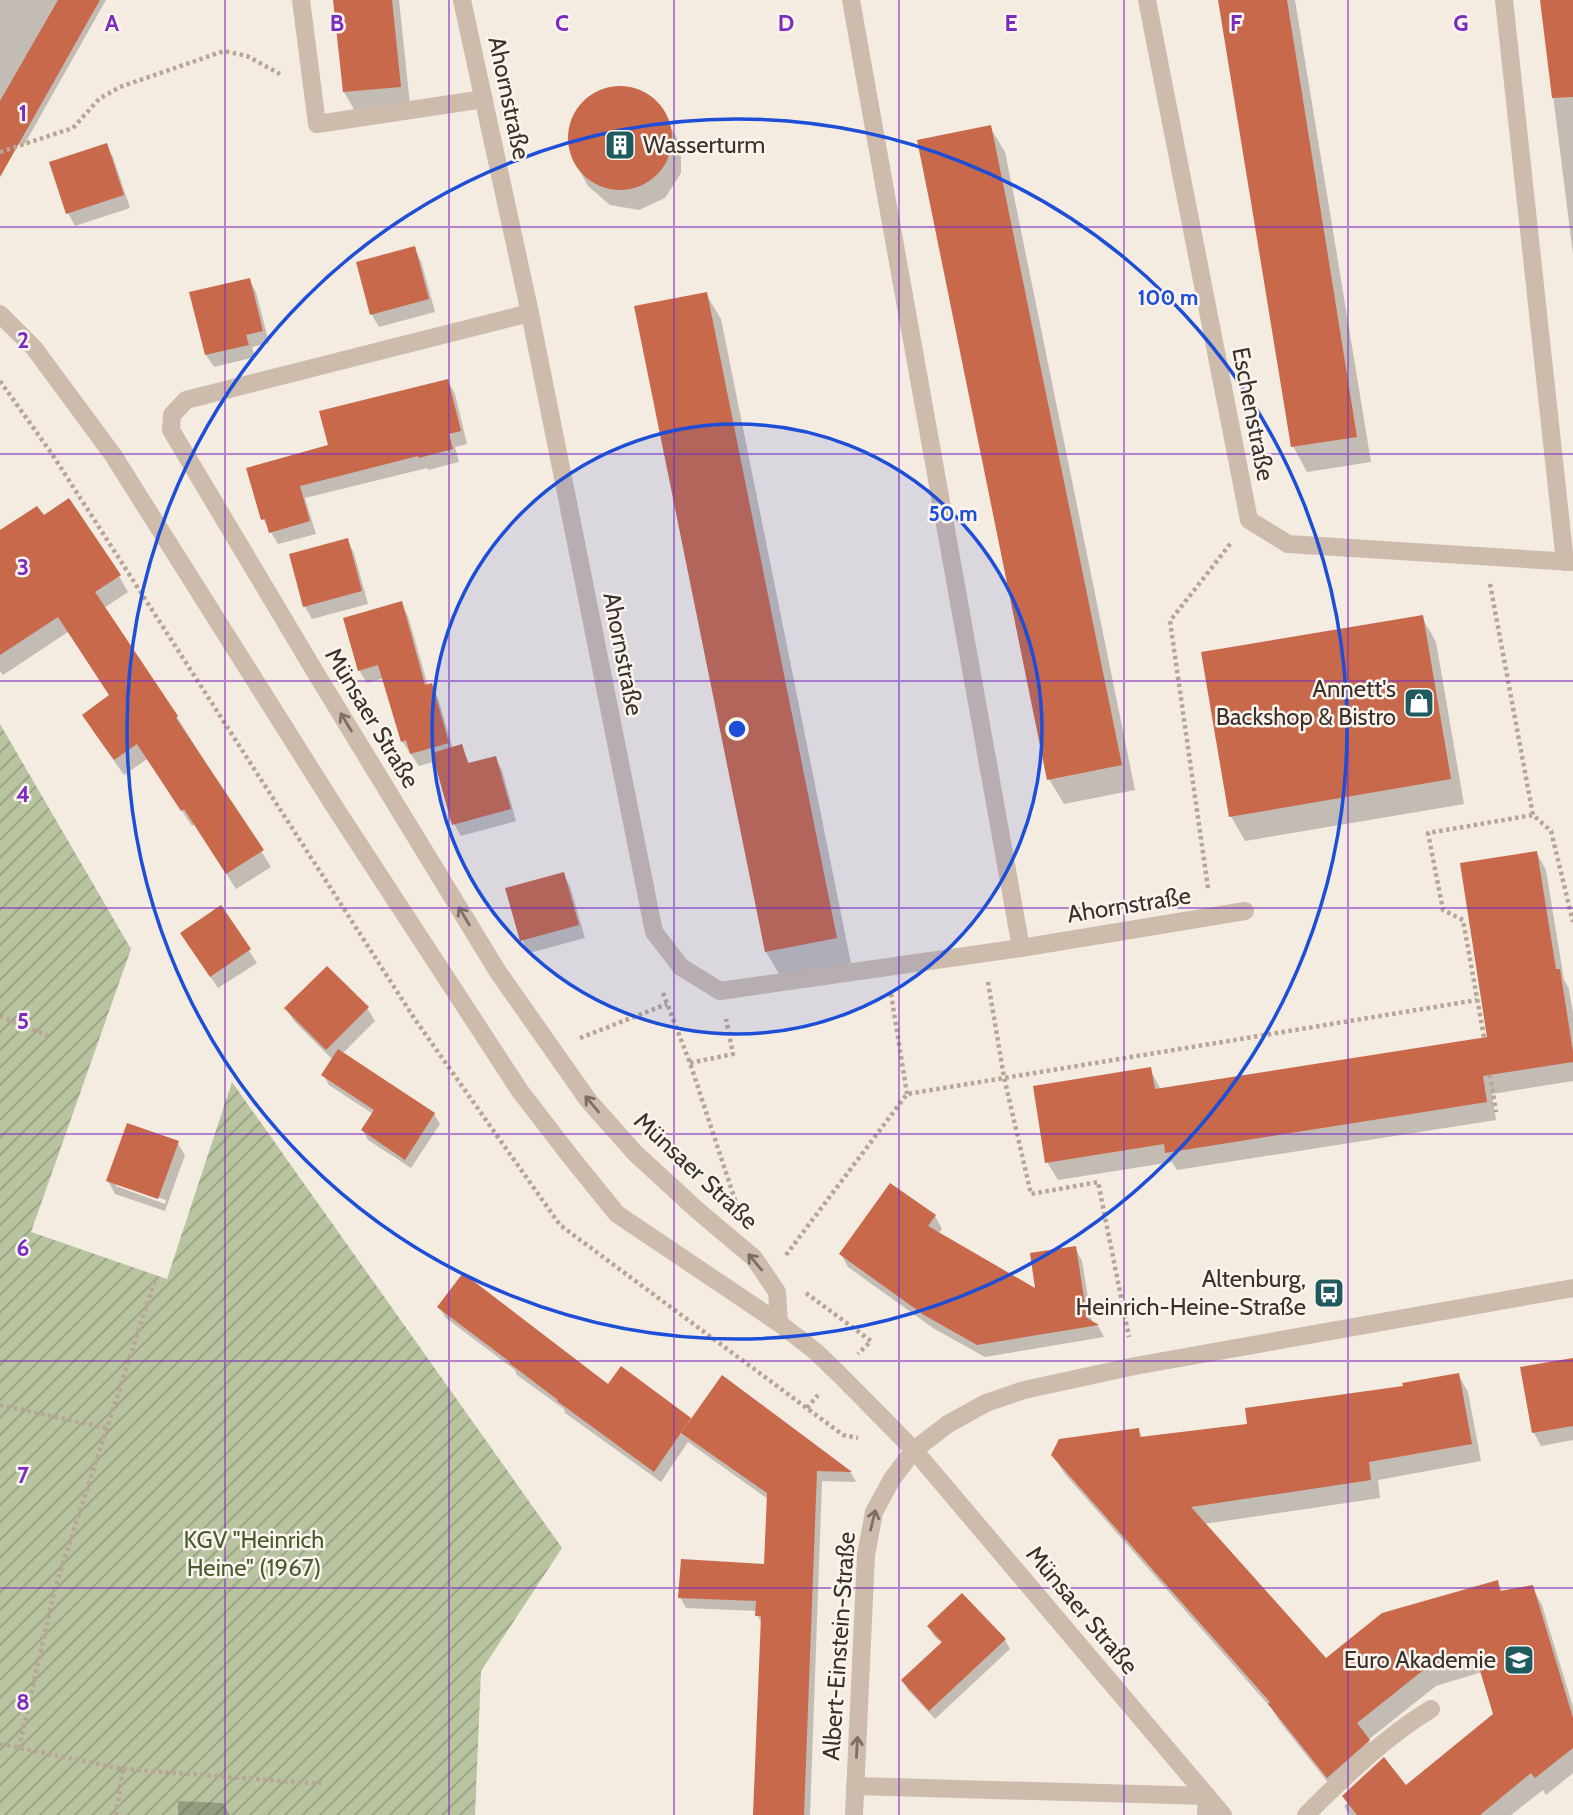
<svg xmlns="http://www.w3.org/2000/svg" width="1573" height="1815" viewBox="0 0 1573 1815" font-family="Cabin,sans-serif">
	<defs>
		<pattern id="garden-furrows" width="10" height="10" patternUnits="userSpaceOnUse" patternTransform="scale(1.75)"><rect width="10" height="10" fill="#b8c4a0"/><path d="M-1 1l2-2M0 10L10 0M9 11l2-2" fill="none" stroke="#97a083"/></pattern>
	</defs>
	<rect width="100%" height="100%" fill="#f4ebe1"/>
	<path fill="url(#garden-furrows)" d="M0,724L131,949L31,1232L167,1279L232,1082L562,1548L481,1671L475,1815H0Z"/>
	<path fill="#0003" fill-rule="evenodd" d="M0,0H106L24,145L0,132Z
		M335,0H399L410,105L355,111L344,92Z
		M1220,0H1295L1371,462L1307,472L1293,446Z
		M1541,0H1573V254Z
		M628,87L654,99L681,145V173L665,198L639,210L610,205L588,186L577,166L569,137L577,110L599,91Z
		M990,127L1005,152L1135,790L1064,804L1049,779Z
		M106,145L113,157L130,208L75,226L68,213Z
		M414,248L421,261L435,312L379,327L372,315L358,263Z
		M249,280L256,292L269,343L252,347L255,357L214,367L206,355L191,294Z
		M706,294L721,319L851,963L781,977L766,952Z
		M448,381L455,394L467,444L455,447L459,462L428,470L427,468L305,498L316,534L278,544L263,519L331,446Z
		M44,517L119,576L128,592L104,608L177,717L271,867L236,889L195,824L192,826L147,759L124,775L93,731L84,715L111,697L68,632L3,675L0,671V533Z
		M347,540L354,553L368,604L312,619L305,607L291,556Z
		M401,604L408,616L428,686L431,685L438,698L453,749L461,746L470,765L495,758L502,770L516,821L461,836L454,824L436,761L419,766L402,741L384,678L367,683L359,670Z
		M1422,617L1436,642L1464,804L1245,841L1231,816Z
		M1536,852L1546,870L1564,980L1569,989L1573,1013V1081L1492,1094L1496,1120L1177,1170L1172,1162L1058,1180L1047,1162L1150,1069L1161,1090L1489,1038Z
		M563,874L570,886L585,938L529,953L522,940Z
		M221,907L257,963L218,988L190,946Z
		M286,1008H367L375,1021L342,1054L434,1114L440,1124L411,1168L368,1140L363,1130L373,1114L329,1085L323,1075L333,1060L294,1021Z
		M177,1142L185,1155L165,1211L115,1194L108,1181ZM116,1183L166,1200L165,1204L116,1186Z
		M935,1216L942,1229L939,1233L1038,1291L1075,1248L1082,1261L1092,1322L1098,1326L1104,1337L985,1357L933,1328L848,1267L841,1254Z
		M439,1307L609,1386L690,1419L691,1421L723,1377L851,1473L856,1482L822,1481L810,1815H754L762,1624L757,1615V1611L686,1608L680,1597L765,1566L768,1499L688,1442L661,1482L565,1413L564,1409L517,1375L515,1370L446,1318Z
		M1573,1360V1440L1541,1446L1534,1433L1522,1368Z
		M1458,1374L1468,1392L1481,1461L1378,1480L1380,1498L1204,1524L1326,1660L1497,1582L1503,1592L1532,1587L1542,1605L1573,1707V1773L1546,1795L1543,1790L1511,1815H1350L1344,1806L1348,1803L1405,1787L1495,1715L1482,1672L1436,1686L1368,1740L1379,1758L1338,1795L1280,1722L1272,1709L1064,1473L1053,1455L1138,1429L1143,1439L1249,1426Z
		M929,1626L1005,1640L1010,1649L935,1719L908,1690L903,1681L943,1644L934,1636Z
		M178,1801L223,1803L230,1815H178Z"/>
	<path fill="#c8694b" d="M58,0H100L0,177V101Z
		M333,0H392L401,87L343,92Z
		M1218,0H1287L1357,437L1291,447Z
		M1540,0H1573V97L1552,98Z
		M568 138a52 52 0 1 1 104 0a52 52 0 1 1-104 0Z
		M991,125L1122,765L1047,780L917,140Z
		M107,143L124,195L66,214L49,162Z
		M415,246L429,299L370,315L356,262Z
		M250,278L263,331L246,335L249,345L205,355L189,292Z
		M707,292L837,938L765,952L634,306Z
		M448,379L461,431L449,434L453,449L419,458L418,456L300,486L310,521L269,533L265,519L261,520L246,468L328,445L319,411Z
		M69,498L121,575L95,592L178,716L176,718L264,850L226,874L184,809L181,811L137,744L114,760L82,715L109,695L58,617L0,655V530L37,506L44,515Z
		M348,538L362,591L303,607L289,554Z
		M402,601L425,685L432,683L449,743L410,754L406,740L401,742L378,665L358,671L343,618Z
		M1423,615L1451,779L1229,817L1201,652Z
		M462,744L468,763L496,756L511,809L452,825L432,753Z
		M1537,851L1556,969H1560L1573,1052V1062L1483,1076L1487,1102L1165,1153L1164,1144L1045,1163L1033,1086L1151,1067L1155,1089L1487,1037L1460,863Z
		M564,872L579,925L520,941L505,888Z
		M221,905L251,949L210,977L180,933Z
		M327,966L369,1007L326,1050L284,1008Z
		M338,1049L435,1113L405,1160L361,1130L374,1110L321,1075Z
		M127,1123L179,1141L158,1199L106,1181Z
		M890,1183L936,1215L928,1226L1035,1288L1030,1253L1076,1246L1087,1318L1099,1325L977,1345L924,1315L839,1254Z
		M463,1273L608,1384L621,1366L691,1418L654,1472L557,1401L558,1400L509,1363L510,1362L437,1307Z
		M1573,1358V1426L1532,1433L1520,1367Z
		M1459,1373L1472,1444L1369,1462L1371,1480L1191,1507L1326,1658L1382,1613L1498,1580L1500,1591L1533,1585L1573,1718V1748L1535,1778L1531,1773L1480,1815H1357L1342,1796L1384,1757L1406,1785L1493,1714L1475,1654L1426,1668L1357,1723L1370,1740L1327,1778L1268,1704L1270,1702L1051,1455L1059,1439L1139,1428L1140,1437L1247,1424L1245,1408L1403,1386L1402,1383Z
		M722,1375L852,1472L817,1471L804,1815H753L761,1616H755L756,1601L678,1598L681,1559L764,1564L767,1493L681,1433Z
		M962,1593L1006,1639L929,1711L901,1680L942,1642L927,1626Z"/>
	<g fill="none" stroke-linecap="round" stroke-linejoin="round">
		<path stroke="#b9a596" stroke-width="4.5" stroke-dasharray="3.5 3.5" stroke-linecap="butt" d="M0,152L73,128L99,99L120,87L224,51L247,56L280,74
			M0,381L52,454L414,1018L560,1225L843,1435L858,1438
			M1490,584L1533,815L1551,831L1573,922
			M1208,888L1170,621L1231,543
			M988,982L1004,1077L1031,1194L1098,1182L1129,1337
			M663,993L690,1063L736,1203
			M891,994L907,1094
			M0,1016L48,1036
			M1484,1037L1463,920L1443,910L1428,833L1533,815
			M580,1038L667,1004
			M690,1063L733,1054L726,1019
			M1490,1075L1496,1112
			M786,1255L907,1094L1477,1000
			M806,1293L871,1341L858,1354
			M0,1405L107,1428
			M807,1408L818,1395
			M0,1744L123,1769L321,1784
			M19,1748L55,1588L155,1280
			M116,1815L123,1769"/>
		<path stroke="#cdbbac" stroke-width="18" d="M301,0L317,124L484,99
			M1504,0L1565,562
			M530,313L186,400L172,415L171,430L317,675L498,972L588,1100L635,1153L697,1210L754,1258L777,1292L779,1323
			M855,1786L1207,1796
			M1306,1815C1344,1777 1385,1737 1431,1709"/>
		<path stroke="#cdbbac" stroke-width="18" d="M462,0L530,313L654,932L681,967L720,991L1021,948L1245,911
			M851,0L1021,948
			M1147,0L1249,520L1288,544L1573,562
			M854,1815L866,1555L874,1512L892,1479L914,1450
			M1206,1815L1207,1796"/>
		<path stroke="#cdbbac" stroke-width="18" d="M0,314L34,348L113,455L334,806L520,1091L570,1156L617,1214L779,1323L815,1351L839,1374L914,1450L1223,1815
			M914,1450L948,1424L986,1403L1024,1390L1135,1366L1573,1288"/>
	</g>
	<defs><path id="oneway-shaft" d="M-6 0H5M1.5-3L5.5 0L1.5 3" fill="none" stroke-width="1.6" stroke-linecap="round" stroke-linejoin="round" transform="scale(1.75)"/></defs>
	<g stroke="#7d6f65">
		<use href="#oneway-shaft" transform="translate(346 722) rotate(-121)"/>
		<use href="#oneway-shaft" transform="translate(464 916) rotate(-121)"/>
		<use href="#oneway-shaft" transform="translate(592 1104) rotate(-130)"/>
		<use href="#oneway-shaft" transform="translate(755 1262) rotate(-130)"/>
		<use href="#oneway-shaft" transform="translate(873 1520) rotate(-76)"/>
		<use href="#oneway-shaft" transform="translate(857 1747) rotate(-87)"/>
	</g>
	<path fill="none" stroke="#7b2cbf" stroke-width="2" stroke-opacity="0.55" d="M225,0V1815M449,0V1815M674,0V1815M899,0V1815M1124,0V1815M1348,0V1815M0,227H1573M0,454H1573M0,681H1573M0,908H1573M0,1134H1573M0,1361H1573M0,1588H1573"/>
	<circle cx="737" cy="729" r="305" fill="#1d4ed8" fill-opacity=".12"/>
	<g fill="none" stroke="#1d4ed8" stroke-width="3.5">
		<circle cx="737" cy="729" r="305"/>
		<circle cx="737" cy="729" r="610"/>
	</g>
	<defs>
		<g id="building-square" transform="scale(1.575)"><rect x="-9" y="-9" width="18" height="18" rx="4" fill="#1f5a5e" stroke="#fbf5ee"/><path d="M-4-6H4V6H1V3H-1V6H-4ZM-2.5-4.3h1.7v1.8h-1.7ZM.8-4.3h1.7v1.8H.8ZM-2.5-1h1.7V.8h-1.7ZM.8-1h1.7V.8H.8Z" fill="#fff"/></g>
		<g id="shop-square" transform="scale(1.575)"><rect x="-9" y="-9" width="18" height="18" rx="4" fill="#1f5a5e" stroke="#fbf5ee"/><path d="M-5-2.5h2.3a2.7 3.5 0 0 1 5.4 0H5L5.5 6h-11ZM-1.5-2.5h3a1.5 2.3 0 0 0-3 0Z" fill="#fff"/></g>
		<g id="bus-square" transform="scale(1.575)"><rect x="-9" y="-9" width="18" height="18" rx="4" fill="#1f5a5e" stroke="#fbf5ee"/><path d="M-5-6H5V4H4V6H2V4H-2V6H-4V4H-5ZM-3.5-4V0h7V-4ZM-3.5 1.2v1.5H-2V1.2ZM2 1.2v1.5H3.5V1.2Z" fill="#fff"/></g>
		<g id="school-square" transform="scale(1.575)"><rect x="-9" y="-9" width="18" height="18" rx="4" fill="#1f5a5e" stroke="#fbf5ee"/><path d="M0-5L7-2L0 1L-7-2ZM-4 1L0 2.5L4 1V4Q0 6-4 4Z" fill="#fff"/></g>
	</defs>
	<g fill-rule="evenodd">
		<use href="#building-square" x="620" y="145"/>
		<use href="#shop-square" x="1419" y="703"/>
		<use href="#bus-square" x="1329" y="1293"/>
		<use href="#school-square" x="1519" y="1660"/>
	</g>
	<g text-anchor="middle" stroke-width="5" stroke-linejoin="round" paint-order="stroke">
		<g font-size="24" fill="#3b302b" stroke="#fbf5ee">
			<text transform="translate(509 98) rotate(78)" y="8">Ahornstraße</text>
			<text transform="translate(1253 414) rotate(79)" y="8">Eschenstraße</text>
			<text transform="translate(623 654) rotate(79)" y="8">Ahornstraße</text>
			<text transform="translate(372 718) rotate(59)" y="8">Münsaer Straße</text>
			<text transform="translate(1129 905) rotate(-9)" y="8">Ahornstraße</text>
			<text transform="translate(696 1171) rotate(43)" y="8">Münsaer Straße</text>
			<text transform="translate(1082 1610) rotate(50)" y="8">Münsaer Straße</text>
			<text transform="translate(839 1646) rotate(-86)" y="8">Albert-Einstein-Straße</text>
		</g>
		<g font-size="24" fill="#3b302b" stroke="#fbf5ee" text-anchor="end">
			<text x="643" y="153" text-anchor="start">Wasserturm</text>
			<text x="1396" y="697">Annett's<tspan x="1396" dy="28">Backshop &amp; Bistro</tspan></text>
			<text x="1306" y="1287">Altenburg,<tspan x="1306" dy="28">Heinrich-Heine-Straße</tspan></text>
			<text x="1496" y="1668">Euro Akademie</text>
		</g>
		<g font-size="24" fill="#4a5a2e" stroke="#fbf5ee">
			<text x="254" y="1548">KGV "Heinrich<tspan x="254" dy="28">Heine" (1967)</tspan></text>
		</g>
	</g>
	<g font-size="23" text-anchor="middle" font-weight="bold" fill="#7b2cbf" stroke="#fbf5ee" stroke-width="5" stroke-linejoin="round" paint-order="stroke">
		<text x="112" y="31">A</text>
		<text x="337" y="31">B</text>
		<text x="562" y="31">C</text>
		<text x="786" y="31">D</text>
		<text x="1011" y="31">E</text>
		<text x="1236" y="31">F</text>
		<text x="1461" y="31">G</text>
		<text x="23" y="121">1</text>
		<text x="23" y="348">2</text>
		<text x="23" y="575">3</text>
		<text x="23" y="802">4</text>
		<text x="23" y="1029">5</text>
		<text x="23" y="1256">6</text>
		<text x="23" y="1483">7</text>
		<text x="23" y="1710">8</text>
	</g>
	<circle cx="737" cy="729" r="10" fill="#1d4ed8" stroke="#fbf5ee" stroke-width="3.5"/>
	<g font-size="21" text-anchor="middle" font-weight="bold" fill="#1d4ed8" stroke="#fbf5ee" stroke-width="5" stroke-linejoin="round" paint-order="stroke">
		<text x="1168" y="305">100 m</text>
		<text x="953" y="521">50 m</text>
	</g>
</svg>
